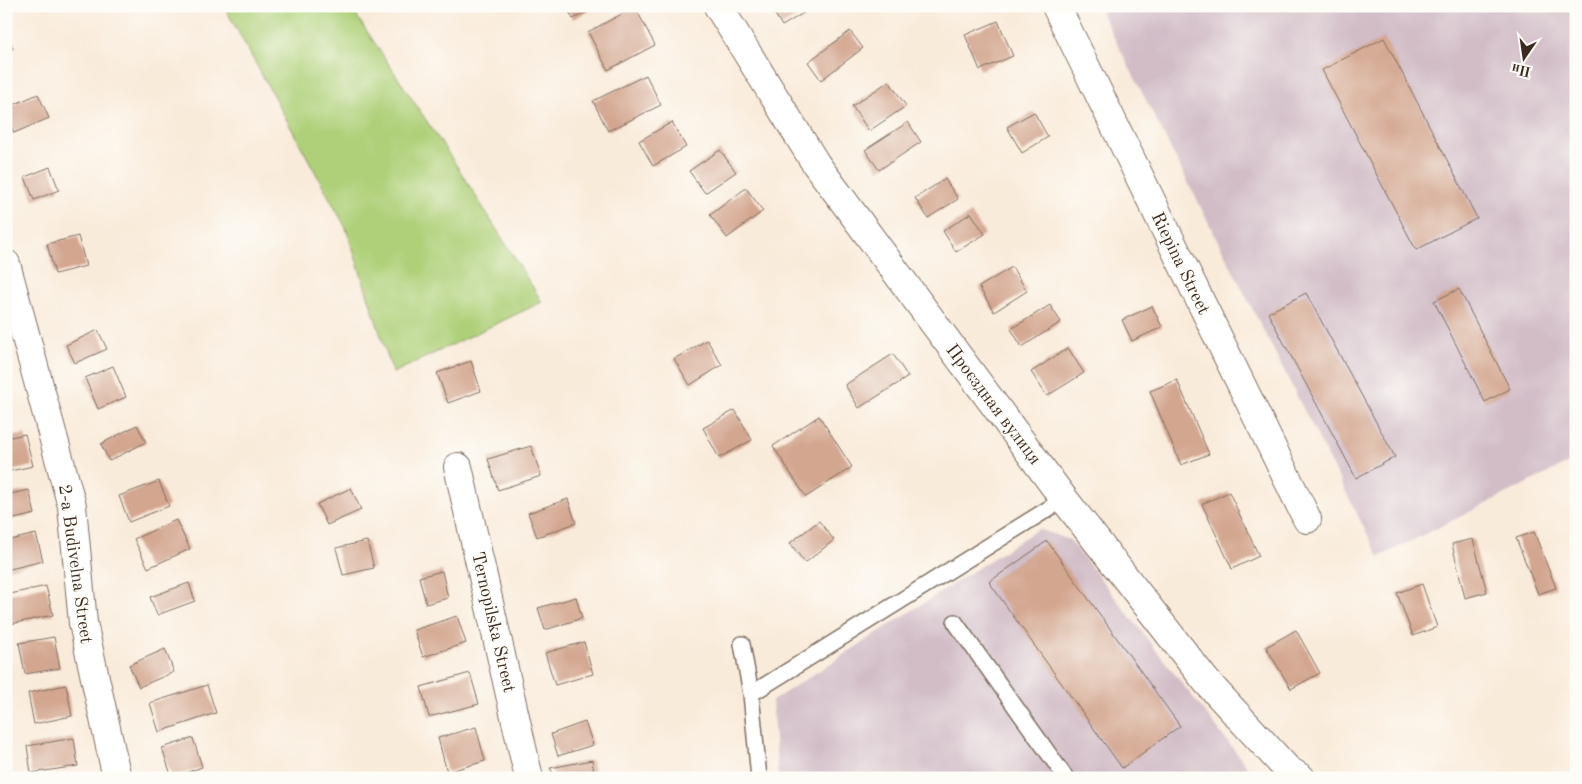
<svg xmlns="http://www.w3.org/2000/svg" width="1582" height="784" viewBox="0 0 1582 784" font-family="'Old Standard TT',serif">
	<rect width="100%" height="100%" fill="#fdfcf7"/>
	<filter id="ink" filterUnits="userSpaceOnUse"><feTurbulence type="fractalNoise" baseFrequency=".02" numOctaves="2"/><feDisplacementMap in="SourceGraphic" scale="10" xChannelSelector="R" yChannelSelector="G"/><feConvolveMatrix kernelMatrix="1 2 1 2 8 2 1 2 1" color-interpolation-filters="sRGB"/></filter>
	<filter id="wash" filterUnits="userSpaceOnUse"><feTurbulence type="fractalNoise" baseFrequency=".0096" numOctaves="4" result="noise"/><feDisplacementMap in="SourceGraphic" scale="20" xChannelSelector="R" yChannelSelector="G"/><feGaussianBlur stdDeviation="1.12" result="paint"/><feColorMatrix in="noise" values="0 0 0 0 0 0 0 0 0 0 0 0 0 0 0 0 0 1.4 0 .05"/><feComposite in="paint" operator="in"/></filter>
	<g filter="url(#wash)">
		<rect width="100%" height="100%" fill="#f9ebda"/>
		<path fill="#d2bdc7" d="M1098,6H1576V459L1379,557Z
			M1038,529L1070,540L1256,778H778L772,701Z"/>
		<path fill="#afd078" stroke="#757d4b" d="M224,6H350L462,174L542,302L393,373L346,228Z"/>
		<g id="blocks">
			<path fill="#d3a68f" d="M566,6H599L573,19Z
				M770,6H815L782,26Z
				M635,7L655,45L608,70L588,32Z
				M998,21L1013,56L980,70L965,35Z
				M7,30L13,49L6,51V31Z
				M850,31L863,48L821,80L808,62Z
				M1384,38L1477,218L1416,250L1322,70Z
				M646,75L661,105L608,131L593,101Z
				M889,81L906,106L869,131L852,106Z
				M38,94L49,118L14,133L6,115V108Z
				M1034,112L1048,137L1022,153L1007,127Z
				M672,122L686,147L653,166L639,141Z
				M908,122L921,142L879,170L865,150Z
				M720,150L736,172L705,193L689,171Z
				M50,167L59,190L34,200L25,177Z
				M945,179L958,199L928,218L915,198Z
				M746,188L763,211L727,238L710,215Z
				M971,213L985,234L956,252L943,231Z
				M78,236L86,266L55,274L47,244Z
				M1012,267L1027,291L994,312L979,287Z
				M1459,289L1510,389L1485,402L1434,301Z
				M1306,293L1395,457L1356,478L1268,313Z
				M1050,305L1061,322L1022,347L1011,329Z
				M1152,306L1162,327L1132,341L1122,320Z
				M98,330L107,349L75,363L66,345Z
				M707,340L722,365L690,385L674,359Z
				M1068,348L1084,373L1047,396L1031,372Z
				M893,354L908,377L859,408L845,385Z
				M471,361L481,391L448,403L437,373Z
				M113,366L126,397L98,409L85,378Z
				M1177,380L1209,454L1181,465L1150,391Z
				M735,410L752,440L719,458L703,428Z
				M819,416L852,467L806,497L773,446Z
				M137,425L146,442L109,461L101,444Z
				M25,434L33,466L6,472V438Z
				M531,446L541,476L498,490L488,459Z
				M159,481L169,506L129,522L119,496Z
				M351,488L361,510L327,525L317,504Z
				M29,490L35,514L6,521V495Z
				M1229,492L1259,556L1232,569L1202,504Z
				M568,499L576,523L537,537L528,513Z
				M176,520L190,549L148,568L134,539Z
				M819,521L834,540L805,563L790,543Z
				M1534,532L1556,588L1538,594L1516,538Z
				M36,534L43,561L6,570V541Z
				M1473,539L1487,592L1465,598L1452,544Z
				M367,541L374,568L343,575L336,548Z
				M1047,541L1180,726L1122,768L989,582Z
				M442,571L448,598L426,604L419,577Z
				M189,583L195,601L157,615L150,597Z
				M1422,584L1437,627L1413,636L1397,593Z
				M46,586L53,615L6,625V595Z
				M576,597L582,618L545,630L538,608Z
				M457,616L466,643L423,657L414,630Z
				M1296,630L1320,673L1291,689L1266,647Z
				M54,637L60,668L25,674L19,643Z
				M584,642L593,674L555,685L545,653Z
				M165,649L174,672L139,687L129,665Z
				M470,673L479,704L429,717L421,687Z
				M66,685L72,716L34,724L28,693Z
				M207,685L216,713L159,732L150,703Z
				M585,722L593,745L558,756L551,734Z
				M476,727L485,761L447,772L438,738Z
				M74,738L78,766L31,773L27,746Z
				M193,738L202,767L172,778L162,748Z
				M592,760L595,778H556L550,768Z"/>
		</g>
	</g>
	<g filter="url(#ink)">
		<use href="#blocks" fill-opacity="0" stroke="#7e6e60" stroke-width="1"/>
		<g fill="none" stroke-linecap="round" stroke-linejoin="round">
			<g stroke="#7e6e60" stroke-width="18">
				<path id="lane" d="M955,622L1066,778
					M742,644L751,694L759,778
					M751,694L1064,499"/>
			</g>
			<g stroke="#7e6e60" stroke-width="30">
				<path id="street" d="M718,6L816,164L1064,499L1206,681L1288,770L1301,778
					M1056,6L1307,519
					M6,264L72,506L83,623L117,778
					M458,467L529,778"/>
			</g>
			<use href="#lane" stroke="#fff" stroke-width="15"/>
			<use href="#street" stroke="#fff" stroke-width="28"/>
		</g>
	</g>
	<g text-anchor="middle" stroke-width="4" stroke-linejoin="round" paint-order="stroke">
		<g font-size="18" fill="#3b2a1e" stroke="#fdfcf7">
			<text transform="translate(1181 263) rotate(64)" y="6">Riepina Street</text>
			<text transform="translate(994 404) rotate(53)" y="6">Проєздная вулиця</text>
			<text transform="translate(76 564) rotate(82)" y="6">2-a Budivelna Street</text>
			<text transform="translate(494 622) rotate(77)" y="6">Ternopilska Street</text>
		</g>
	</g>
	<rect width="1582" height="784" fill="none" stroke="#fdfcf7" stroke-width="25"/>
	<g transform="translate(1524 58) rotate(193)" stroke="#fdfcf7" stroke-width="4" paint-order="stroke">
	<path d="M0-4L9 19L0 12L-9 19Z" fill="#3b2a1e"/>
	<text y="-8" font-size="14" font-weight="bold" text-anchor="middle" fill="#3b2a1e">Пн</text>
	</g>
</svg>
